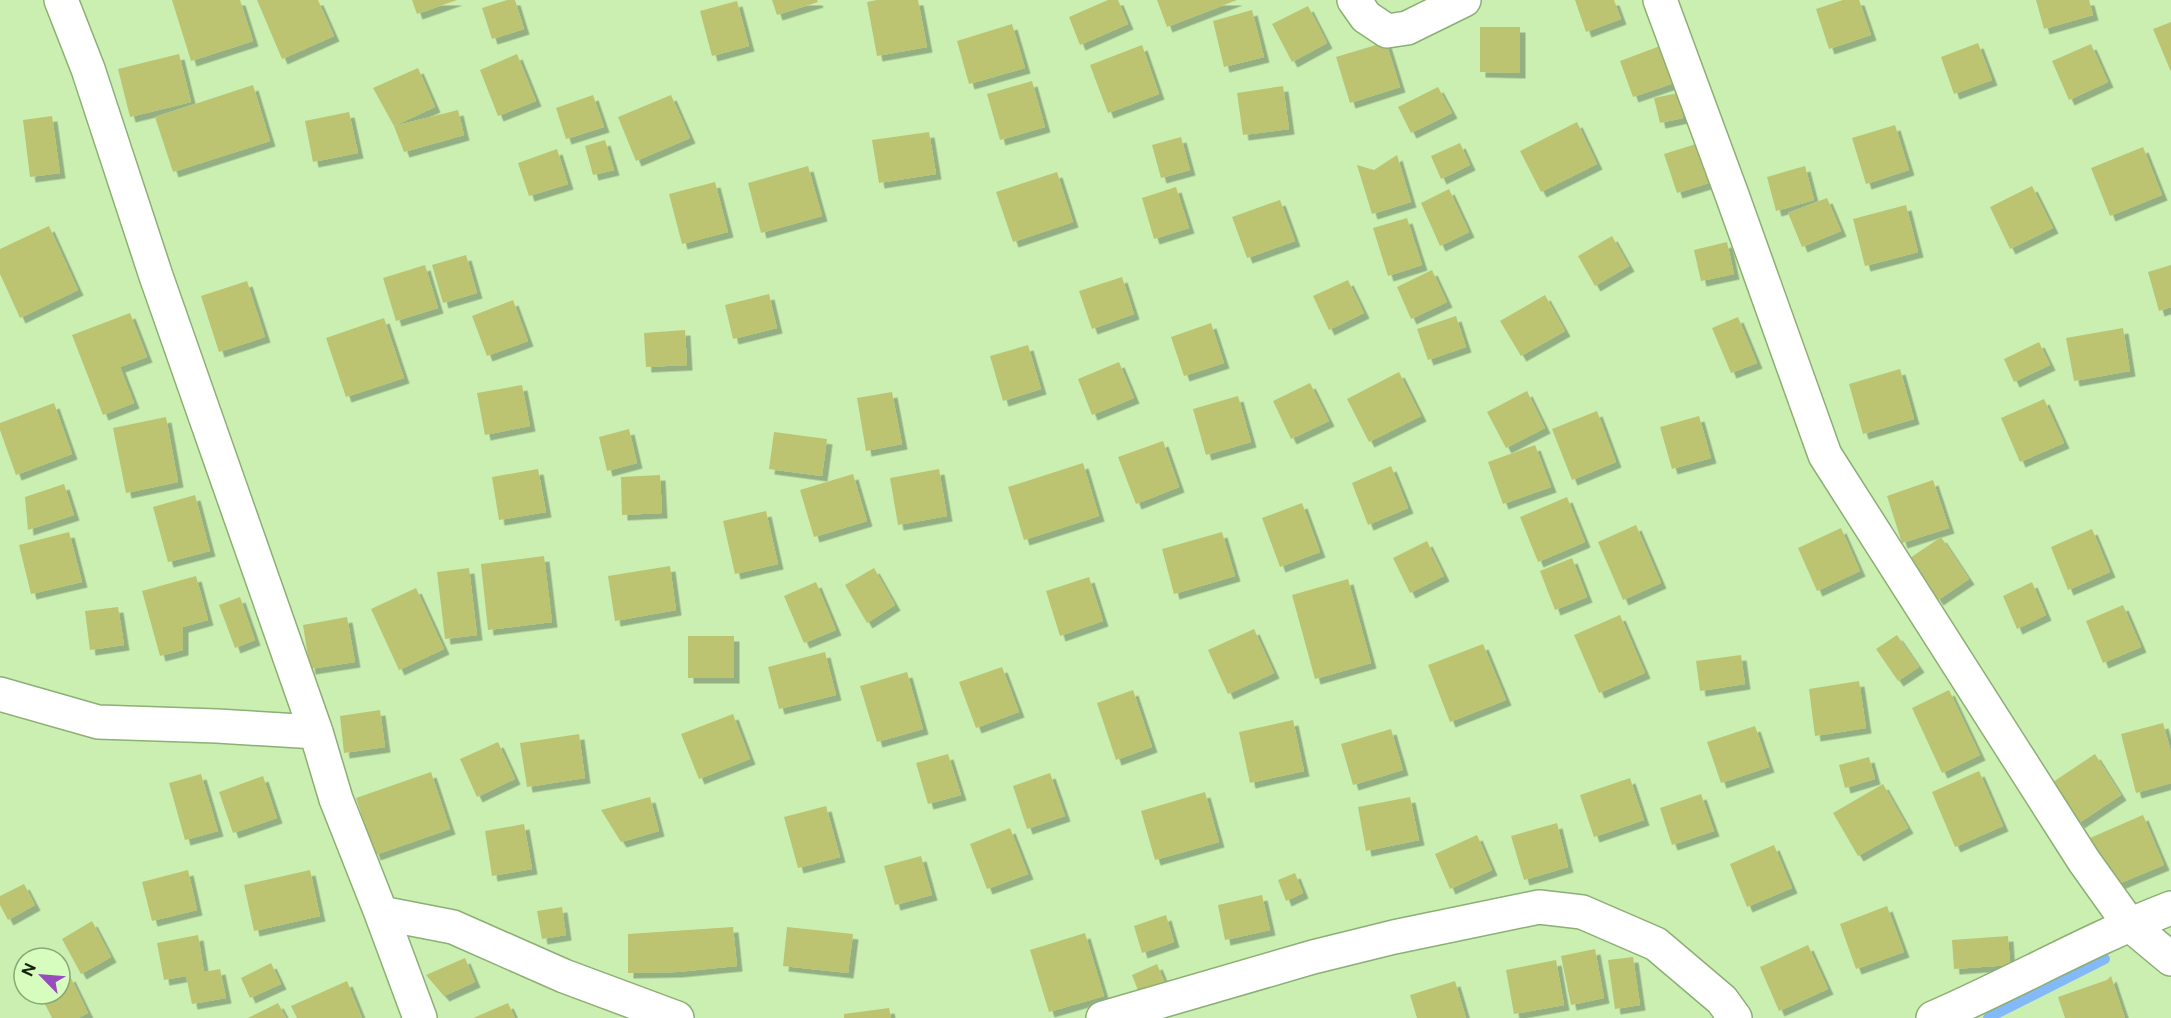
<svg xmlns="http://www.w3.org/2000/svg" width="2171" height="1018" viewBox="0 0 2171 1018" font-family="'Public Sans',sans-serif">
	<defs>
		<filter id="shadow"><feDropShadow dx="5.5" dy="5.5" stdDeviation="0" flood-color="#0004"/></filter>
	</defs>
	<rect width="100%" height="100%" fill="#caefb1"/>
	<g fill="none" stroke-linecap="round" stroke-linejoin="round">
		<path stroke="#83b9f8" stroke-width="10" d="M1988,1018L2105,959"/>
	</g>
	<path fill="#bcc471" filter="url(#shadow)" d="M172,0H240L253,41L191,61Z
		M257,0H318L334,36L282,59Z
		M412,0H457L417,14Z
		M507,0H515L524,29L492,39L482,8Z
		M772,0H817L818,2L777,15Z
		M877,0H918L927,47L877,56L867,2Z
		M1108,0H1118L1128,24L1080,45L1069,17Z
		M1157,0H1237L1167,27Z
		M1575,0H1614L1621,19L1586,32Z
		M1843,0H1859L1871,35L1829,49L1816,9Z
		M2036,0H2089L2093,15L2044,29Z
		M737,1L749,46L712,56L700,11Z
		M1308,6L1327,43L1292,62L1272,24Z
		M1252,10L1264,57L1224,67L1213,21Z
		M2171,22V72L2153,29Z
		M1012,24L1025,68L969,84L957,41Z
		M1480,27H1520V73L1480,72Z
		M1386,42L1400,87L1350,103L1336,57Z
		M1978,43L1992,80L1954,94L1941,57Z
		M2091,44L2108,82L2069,100L2052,61Z
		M1142,45L1159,94L1108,113L1090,65Z
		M1660,46L1674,83L1633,97L1620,61Z
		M179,54L191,102L130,117L118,69Z
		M517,54L536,101L498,116L480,70Z
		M418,68L435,107L394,126L458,110L464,135L404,152L394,126L373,88Z
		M1032,81L1045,127L1000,140L987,94Z
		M253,85L270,141L173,172L155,117Z
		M1283,86L1289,129L1243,135L1237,93Z
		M1438,87L1452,113L1411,133L1398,107Z
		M1678,93L1683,118L1660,123L1654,98Z
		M593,95L604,127L566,139L556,108Z
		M671,95L690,138L636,161L618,117Z
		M349,112L358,153L313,162L305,121Z
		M52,116L60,173L30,177L23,120Z
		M1577,122L1597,164L1541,192L1520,151Z
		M1895,125L1909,170L1866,184L1852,138Z
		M929,132L936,174L879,183L872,140Z
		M1181,137L1190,170L1161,178L1152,145Z
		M605,140L614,170L593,175L585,146Z
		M1460,143L1470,165L1441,179L1431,156Z
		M1696,144L1709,183L1677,193L1664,154Z
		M2143,147L2162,195L2110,216L2091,168Z
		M557,149L568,184L529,196L518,163Z
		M1397,155L1411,202L1372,214L1357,165L1374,170Z
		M808,166L822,216L761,233L748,183Z
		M1805,166L1814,200L1776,211L1767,177Z
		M1057,172L1073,222L1013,242L996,192Z
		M715,182L728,232L682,244L669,194Z
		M2032,186L2053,228L2010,249L1990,207Z
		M1176,187L1189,228L1154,239L1142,198Z
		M1449,189L1469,232L1440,246L1421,203Z
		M1827,198L1841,231L1802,247L1788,213Z
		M1280,200L1295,241L1247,258L1232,217Z
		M1906,205L1918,252L1865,266L1853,219Z
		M1407,218L1422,265L1388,276L1373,228Z
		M49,226L78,290L20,318L0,274V249Z
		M1612,236L1629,266L1595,286L1578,256Z
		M1727,242L1734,274L1701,281L1694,250Z
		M466,255L477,293L443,303L432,265Z
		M425,265L438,308L396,321L383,278Z
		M2171,265V307L2159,311L2148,272Z
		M1432,270L1447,302L1411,319L1397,287Z
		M1122,277L1134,314L1092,329L1079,291Z
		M1348,280L1364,313L1329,330L1313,296Z
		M247,281L265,337L219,352L201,296Z
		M769,294L777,328L733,339L725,305Z
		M1545,295L1565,331L1521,356L1500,321Z
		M513,300L528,341L487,356L472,316Z
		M130,313L147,357L120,367L134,403L103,415L72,335Z
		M1456,316L1466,347L1428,360L1417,329Z
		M1738,317L1757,363L1731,373L1712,328Z
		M384,318L404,378L346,397L326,338Z
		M1211,323L1224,363L1184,376L1171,337Z
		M2123,328L2130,371L2074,381L2066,338Z
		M685,330L687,365L646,367L644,333Z
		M2039,342L2050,365L2014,382L2004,359Z
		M1028,345L1041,389L1003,401L990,356Z
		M1119,362L1134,398L1092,415L1078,379Z
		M1900,369L1914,419L1863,434L1849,384Z
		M1399,372L1421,416L1369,442L1347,399Z
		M1310,383L1329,421L1291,439L1273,401Z
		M522,385L530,426L485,435L477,393Z
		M1527,391L1545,428L1506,448L1487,412Z
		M892,392L902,444L866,451L857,398Z
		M1238,396L1251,442L1206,455L1193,409Z
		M2044,399L2064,443L2020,462L2001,418Z
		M54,403L72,454L16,475L0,430V423Z
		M1597,411L1616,462L1572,480L1552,429Z
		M1699,416L1711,458L1672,469L1660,427Z
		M166,417L178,482L126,493L113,428Z
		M629,429L637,463L607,471L599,437Z
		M774,432L827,439L822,476L769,469Z
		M1163,441L1179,487L1136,504L1118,457Z
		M1535,445L1551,487L1503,504L1488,462Z
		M1083,463L1099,516L1024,540L1008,487Z
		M1391,466L1408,508L1368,525L1352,483Z
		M538,469L546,512L499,520L492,477Z
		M939,469L947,516L898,525L890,478Z
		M853,474L867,521L814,537L800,490Z
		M660,475L662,513L622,515L621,477Z
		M1933,480L1949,528L1902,543L1887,496Z
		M64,484L74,515L28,530L25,497Z
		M195,495L210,551L168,562L153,507Z
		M1567,497L1585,542L1538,562L1520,517Z
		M1302,503L1320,552L1280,567L1262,518Z
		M766,511L778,564L735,574L723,521Z
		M1636,525L1661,583L1623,600L1598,542Z
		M1841,528L1860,571L1817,591L1798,548Z
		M2092,529L2110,572L2068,590L2051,547Z
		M69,532L82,582L31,594L19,545Z
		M1222,532L1235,576L1174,594L1162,549Z
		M1941,537L1969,579L1938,600L1910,558Z
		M1427,541L1444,576L1410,593L1393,558Z
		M544,556L552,622L488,630L481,564Z
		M1572,558L1587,597L1555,610L1540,571Z
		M670,566L676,610L615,621L608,576Z
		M469,568L477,635L445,639L437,572Z
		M874,568L895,605L867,623L845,585Z
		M196,576L208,620L183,627V650L160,656L142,591Z
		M1089,577L1103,621L1060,636L1046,591Z
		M1348,579L1371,663L1315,679L1292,595Z
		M816,582L836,630L804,643L784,596Z
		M2032,582L2046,615L2017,629L2003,596Z
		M416,588L444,649L399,670L371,609Z
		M240,597L255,640L235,648L219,605Z
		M2123,605L2141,647L2103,663L2086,621Z
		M118,607L124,645L90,650L85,611Z
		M1620,615L1645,673L1599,693L1574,635Z
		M347,617L355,662L310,669L303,625Z
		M1254,629L1274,673L1228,694L1208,650Z
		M1897,635L1919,667L1898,681L1876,649Z
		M688,636H734V678H688Z
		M1483,644L1506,700L1450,722L1428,665Z
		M825,652L836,695L779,709L768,667Z
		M1741,655L1745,684L1700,691L1696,661Z
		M1002,667L1019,712L976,728L959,682Z
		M907,672L923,729L877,742L860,686Z
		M1859,681L1866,728L1815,736L1809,689Z
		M1133,690L1152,747L1116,760L1097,703Z
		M1949,690L1980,755L1942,773L1912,708Z
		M380,710L385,747L344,753L340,716Z
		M733,714L750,759L699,779L681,734Z
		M1293,720L1304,771L1250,783L1239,732Z
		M2163,723L2171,752V783L2136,793L2121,734Z
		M1755,726L1769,767L1721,783L1707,742Z
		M1391,729L1403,770L1353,785L1341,744Z
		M579,734L585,778L527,787L520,743Z
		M498,742L515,779L477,797L460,759Z
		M948,754L961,795L928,804L916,763Z
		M2095,754L2121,795L2079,823L2053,782Z
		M1869,757L1875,779L1845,788L1839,765Z
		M1979,771L2003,826L1955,847L1932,792Z
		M431,772L450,829L375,855L356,798Z
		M1050,773L1065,816L1027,829L1013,786Z
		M201,774L218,831L185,840L169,783Z
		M263,776L277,818L233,833L219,792Z
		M1630,778L1644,820L1594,837L1580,795Z
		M1883,784L1908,828L1858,856L1833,813Z
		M1205,792L1219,842L1155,860L1141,811Z
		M1701,794L1714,831L1672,845L1660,808Z
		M650,797L659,831L621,842L601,810Z
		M1410,797L1419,840L1366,851L1358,807Z
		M826,806L840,857L798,868L784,817Z
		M2143,815L2164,865L2111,887L2090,838Z
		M1557,823L1568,867L1524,880L1511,836Z
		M524,824L532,869L492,876L485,831Z
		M1010,828L1028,874L987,889L970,844Z
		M1477,835L1492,870L1450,889L1435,854Z
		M1774,845L1792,888L1747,907L1730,864Z
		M921,856L932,895L895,905L884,866Z
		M188,870L197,910L152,921L142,882Z
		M310,870L320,916L254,931L244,885Z
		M1295,873L1303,893L1286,901L1278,880Z
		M24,884L35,905L8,920L0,905V896Z
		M1262,895L1270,930L1225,940L1218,905Z
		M1887,906L1904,952L1856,969L1840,924Z
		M562,907L566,935L542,939L537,911Z
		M1166,915L1174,942L1142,953L1134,926Z
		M92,921L111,957L81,974L62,939Z
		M733,927L737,966L677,972L628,973V934Z
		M787,927L853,934L848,973L783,966Z
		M1085,933L1104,996L1049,1012L1030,950Z
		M198,935L204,972L220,969L226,998L192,1004L186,976L164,980L157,943Z
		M2008,936L2010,965L1954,969L1952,940Z
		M1808,945L1828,989L1779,1011L1760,967Z
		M1595,949L1604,998L1571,1005L1561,956Z
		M1633,957L1640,1005L1615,1009L1608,960Z
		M465,958L475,982L444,996L426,975Z
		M1556,960L1564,1005L1514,1014L1506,970Z
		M271,963L281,984L250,998L241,978Z
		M1157,964L1167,988L1141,998L1132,975Z
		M70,976L88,1013L78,1018H52L40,994H60V981Z
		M2111,976L2125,1018H2065L2058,997L2107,980Z
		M347,981L362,1018H297L291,1006Z
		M1455,981L1466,1018H1417L1410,995Z
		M278,1003L286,1018H248Z
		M508,1003L515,1018H473Z
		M889,1008L891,1018H844V1014Z"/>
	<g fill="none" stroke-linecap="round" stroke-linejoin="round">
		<g stroke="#8caf74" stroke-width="36">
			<path id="minor" d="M61,0L88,69L156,276L316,732L336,799L381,913L420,1018
				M1354,0L1366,17L1387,31L1407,28L1464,0
				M1660,0L1732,195L1825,455L2084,861L2129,924L2171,959
				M0,694L98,722L217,726L316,732
				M381,913L453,927L564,976L677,1018
				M1103,1018L1313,957L1394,937L1539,907L1582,912L1656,944L1722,1000L1735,1018
				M1933,1018C2014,983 2090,939 2171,908"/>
		</g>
		<use href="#minor" stroke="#fff" stroke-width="33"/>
	</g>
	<g transform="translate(42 976) rotate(295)"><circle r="28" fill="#d7fdbe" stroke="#8aa677" stroke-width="1.5"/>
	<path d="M0-4.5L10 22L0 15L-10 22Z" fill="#974bbc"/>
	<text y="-9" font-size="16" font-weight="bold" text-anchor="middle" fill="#16230c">N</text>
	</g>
</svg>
